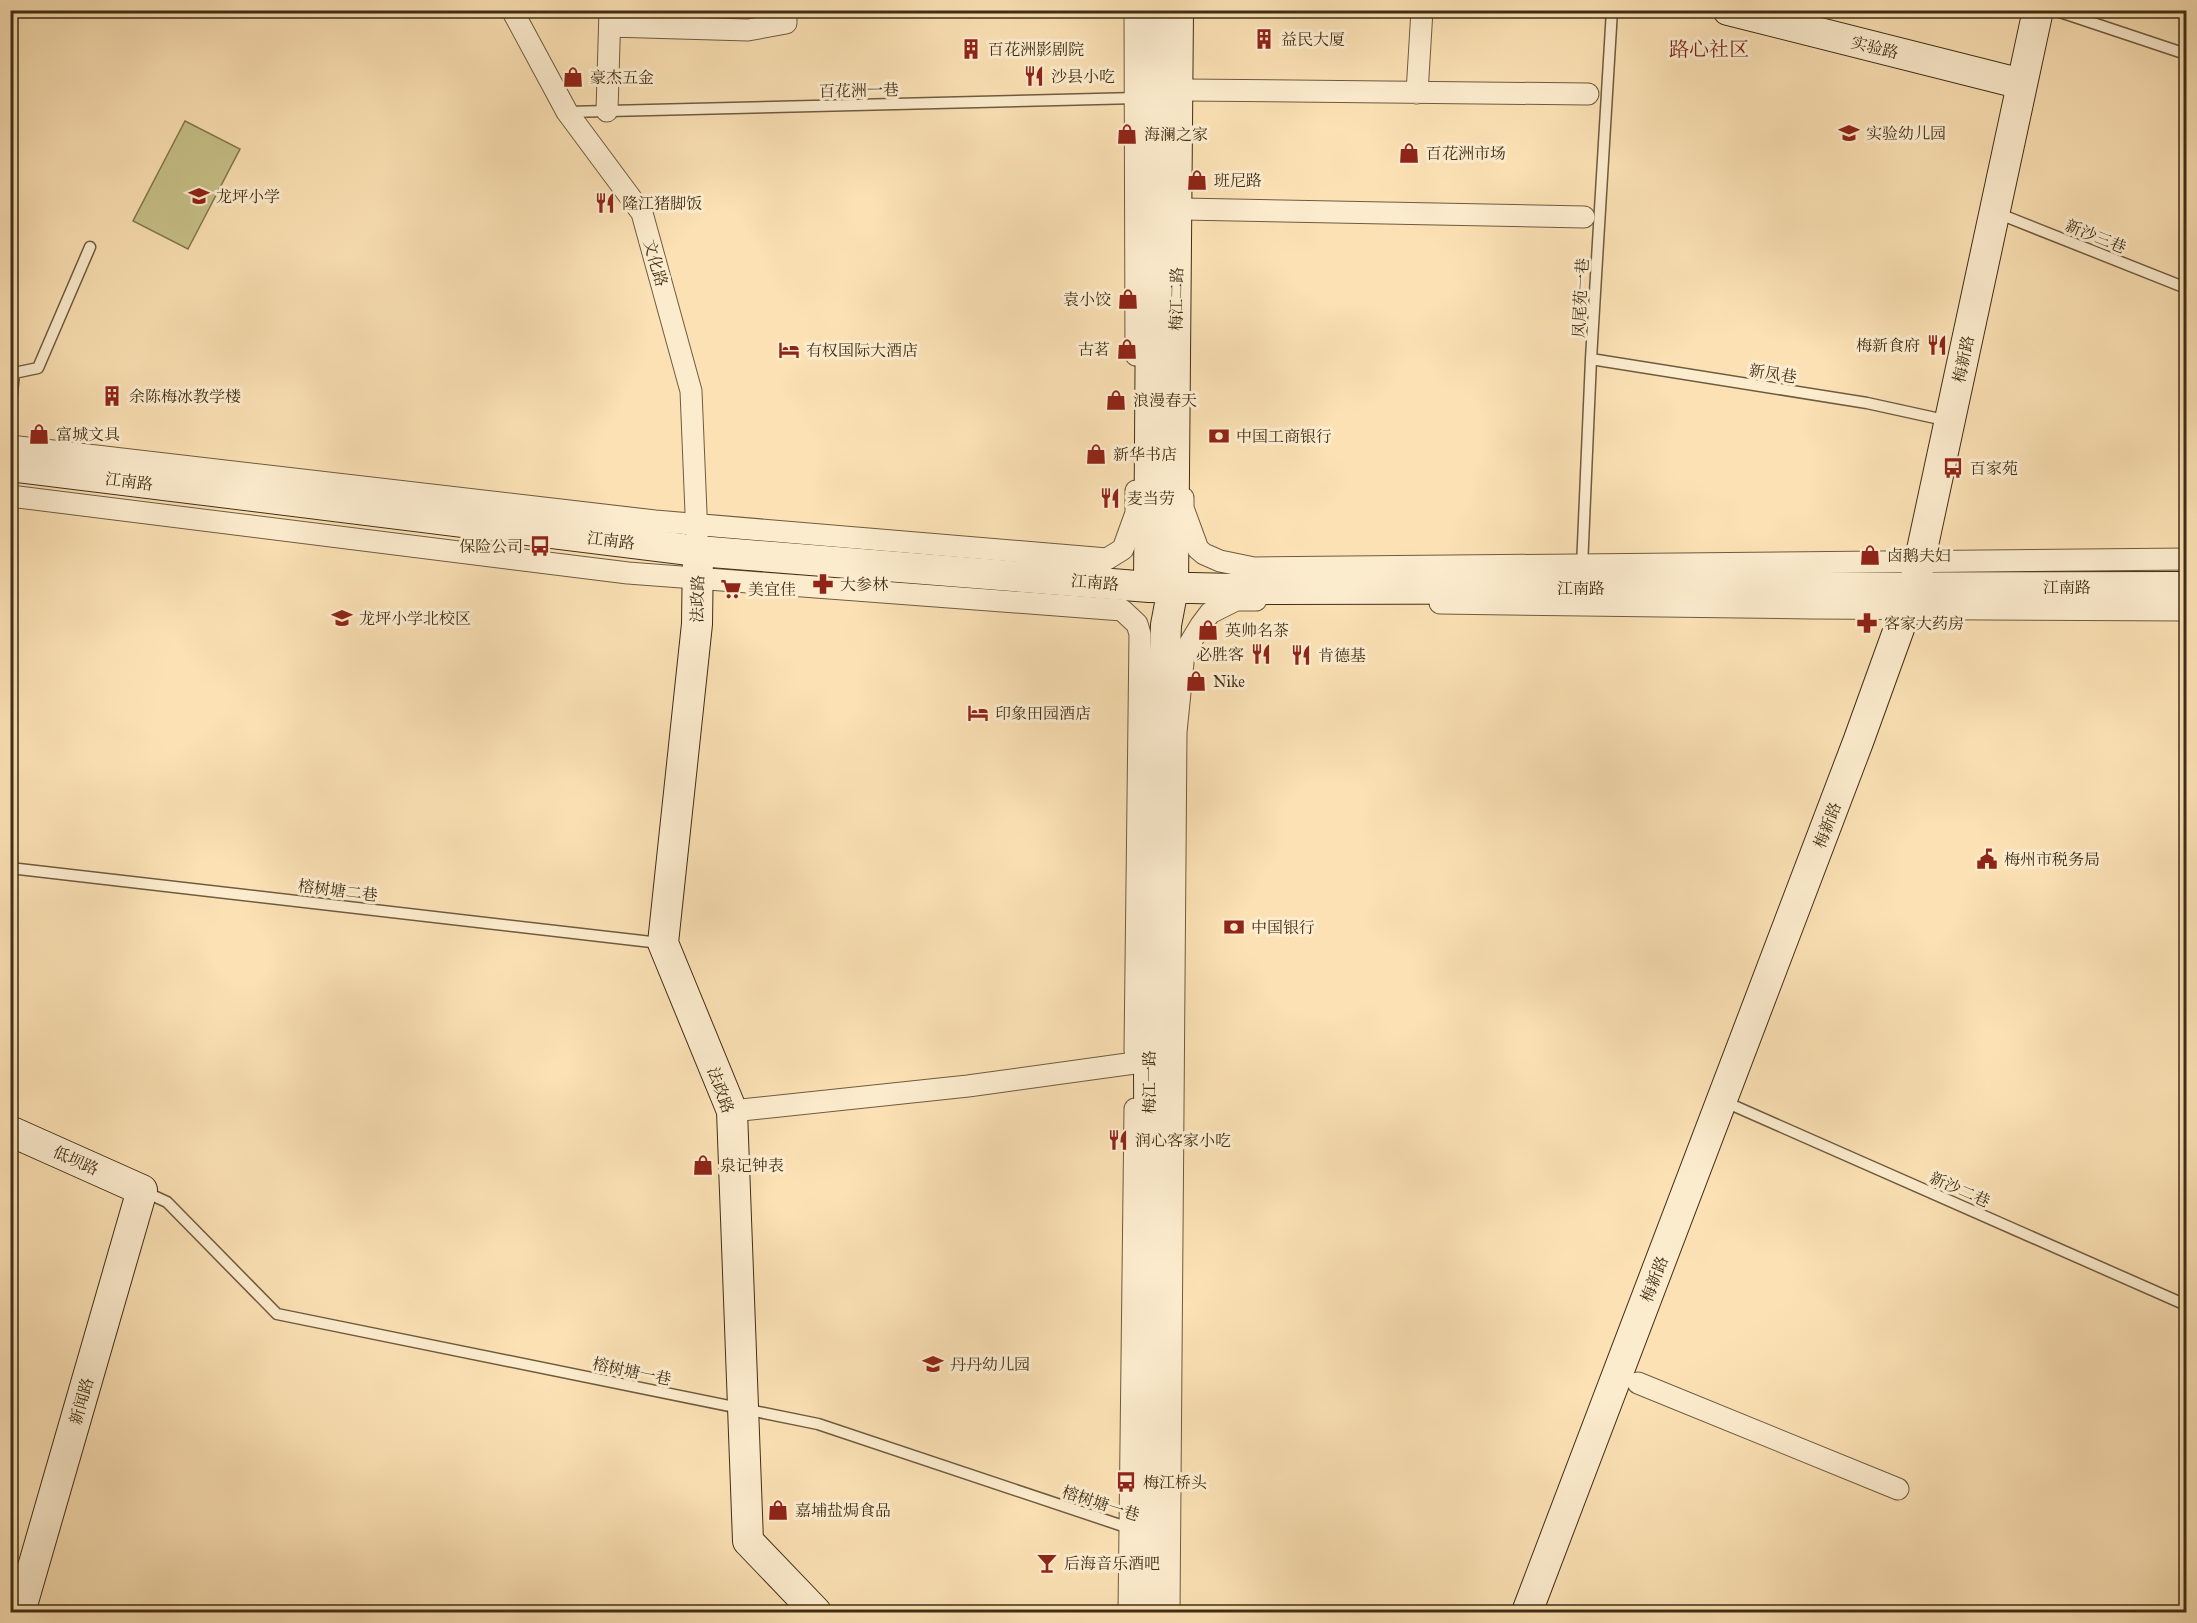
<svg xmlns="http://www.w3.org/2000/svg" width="2197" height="1623" viewBox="0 0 2197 1623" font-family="'IM FELL Great Primer','Noto Serif SC',serif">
	<rect width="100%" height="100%" fill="#fbe1b4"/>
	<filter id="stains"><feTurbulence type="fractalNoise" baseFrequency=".00333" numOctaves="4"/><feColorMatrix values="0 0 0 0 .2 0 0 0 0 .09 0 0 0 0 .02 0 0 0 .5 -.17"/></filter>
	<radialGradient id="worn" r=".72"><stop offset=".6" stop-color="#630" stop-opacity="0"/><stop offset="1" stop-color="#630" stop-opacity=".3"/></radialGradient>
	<path fill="#c6c188" stroke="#83784f" stroke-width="1.5" d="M185,121L240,149L188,249L133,221Z"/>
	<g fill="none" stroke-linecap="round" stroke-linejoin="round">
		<g stroke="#6f5b3e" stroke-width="13">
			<path id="lane" d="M2054,10L2186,54
				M567,112L1137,98
				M1997,213L2186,288
				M1591,359L1867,403L1949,421
				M10,413L14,373L38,368L90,247
				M1582,567L1591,359L1612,10
				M10,868L660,943
				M1723,1101L2186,1305
				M145,1192L167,1202L277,1314L818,1424L1132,1529"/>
		</g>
		<g stroke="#6f5b3e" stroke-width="23">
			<path id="street" d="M512,10L567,112L642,213L691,391L697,537
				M1135,10L1136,355
				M610,26L748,30L786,23V10
				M1184,90L1588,94
				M1417,93L1422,10
				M607,111L610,10
				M1183,209L1584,217
				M10,446L655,521L1107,559L1123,549L1136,513V491
				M10,496L628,573L1122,610L1137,624L1140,634L1135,1051
				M1183,498V508L1198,549L1204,554L1220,561L1254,568L2186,559
				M1440,603L1811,608L2186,610
				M732,1111L968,1086L1149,1061
				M1638,1383L1898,1489
				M1129,1612L1135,1109
				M1169,1612L1176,732L1184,653L1201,625L1210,613L1236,600H1256"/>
		</g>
		<g stroke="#402e16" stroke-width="32">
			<path id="secondary" d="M1728,10L2022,84
				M10,466L698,551L1149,587L1236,589L2186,587
				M698,551L697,624L663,943L732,1111L748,1541L816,1612
				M1149,587L1153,10
				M10,1131L142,1190L20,1612
				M1151,1612L1149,1061L1166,625L1173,588L1178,10
				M1527,1612L1858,742L1914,587L2038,10"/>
		</g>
		<use href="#lane" stroke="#fcecce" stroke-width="10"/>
		<use href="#street" stroke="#fcecce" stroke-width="21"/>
		<use href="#secondary" stroke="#fcecce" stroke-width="30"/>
	</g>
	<defs>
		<g id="building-bare" transform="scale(1.62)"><path d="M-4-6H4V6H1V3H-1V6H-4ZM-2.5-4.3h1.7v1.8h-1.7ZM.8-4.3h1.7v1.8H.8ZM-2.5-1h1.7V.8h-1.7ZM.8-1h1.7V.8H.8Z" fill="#8f2418" stroke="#fcecce" stroke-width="2.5" paint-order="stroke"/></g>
		<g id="restaurant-bare" transform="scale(1.62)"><path d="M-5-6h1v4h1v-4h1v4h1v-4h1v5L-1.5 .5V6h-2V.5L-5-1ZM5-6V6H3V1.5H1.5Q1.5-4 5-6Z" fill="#8f2418" stroke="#fcecce" stroke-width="2.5" paint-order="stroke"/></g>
		<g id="shop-bare" transform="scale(1.62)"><path d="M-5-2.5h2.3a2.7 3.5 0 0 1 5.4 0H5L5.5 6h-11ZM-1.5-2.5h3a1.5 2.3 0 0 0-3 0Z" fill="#8f2418" stroke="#fcecce" stroke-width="2.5" paint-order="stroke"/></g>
		<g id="school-bare" transform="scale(1.62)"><path d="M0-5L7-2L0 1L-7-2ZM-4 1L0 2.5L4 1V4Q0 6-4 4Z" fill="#8f2418" stroke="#fcecce" stroke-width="2.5" paint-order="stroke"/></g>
		<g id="hotel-bare" transform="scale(1.62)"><path d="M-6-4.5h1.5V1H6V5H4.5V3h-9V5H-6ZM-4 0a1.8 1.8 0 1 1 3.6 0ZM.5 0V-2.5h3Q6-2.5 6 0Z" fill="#8f2418" stroke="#fcecce" stroke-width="2.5" paint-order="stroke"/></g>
		<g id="bank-bare" transform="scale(1.62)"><path d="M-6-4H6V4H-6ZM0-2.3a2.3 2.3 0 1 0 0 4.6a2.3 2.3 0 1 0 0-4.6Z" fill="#8f2418" stroke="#fcecce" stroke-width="2.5" paint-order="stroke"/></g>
		<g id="bus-bare" transform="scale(1.62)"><path d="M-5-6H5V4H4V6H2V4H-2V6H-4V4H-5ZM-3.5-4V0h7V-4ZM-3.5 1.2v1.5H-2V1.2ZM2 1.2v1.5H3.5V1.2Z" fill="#8f2418" stroke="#fcecce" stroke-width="2.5" paint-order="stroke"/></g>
		<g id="pharmacy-bare" transform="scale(1.62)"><path d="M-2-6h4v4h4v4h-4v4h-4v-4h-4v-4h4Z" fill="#8f2418" stroke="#fcecce" stroke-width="2.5" paint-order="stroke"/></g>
		<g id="supermarket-bare" transform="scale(1.62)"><path d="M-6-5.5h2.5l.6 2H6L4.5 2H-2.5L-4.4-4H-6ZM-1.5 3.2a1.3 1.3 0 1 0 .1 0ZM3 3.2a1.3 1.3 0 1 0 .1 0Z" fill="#8f2418" stroke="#fcecce" stroke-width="2.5" paint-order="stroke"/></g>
		<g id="civic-bare" transform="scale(1.62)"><path d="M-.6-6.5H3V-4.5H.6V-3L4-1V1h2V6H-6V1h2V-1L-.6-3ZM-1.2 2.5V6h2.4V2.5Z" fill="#8f2418" stroke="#fcecce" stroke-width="2.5" paint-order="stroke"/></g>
		<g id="bar-bare" transform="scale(1.62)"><path d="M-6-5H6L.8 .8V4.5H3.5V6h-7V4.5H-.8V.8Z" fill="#8f2418" stroke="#fcecce" stroke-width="2.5" paint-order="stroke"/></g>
	</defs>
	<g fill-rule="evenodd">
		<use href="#building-bare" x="1264" y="39"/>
		<use href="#building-bare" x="971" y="49"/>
		<use href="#restaurant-bare" x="1034" y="76"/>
		<use href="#shop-bare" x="573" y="77"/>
		<use href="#school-bare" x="1849" y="133"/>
		<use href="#shop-bare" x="1127" y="134"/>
		<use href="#shop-bare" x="1409" y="153"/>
		<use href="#shop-bare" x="1197" y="180"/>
		<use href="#school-bare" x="199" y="196"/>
		<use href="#restaurant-bare" x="605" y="203"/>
		<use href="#shop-bare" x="1128" y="299"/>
		<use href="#restaurant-bare" x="1937" y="345"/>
		<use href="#shop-bare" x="1127" y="349"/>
		<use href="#hotel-bare" x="789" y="350"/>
		<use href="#building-bare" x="112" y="396"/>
		<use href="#shop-bare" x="1116" y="400"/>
		<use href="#shop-bare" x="39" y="434"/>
		<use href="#bank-bare" x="1219" y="436"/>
		<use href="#shop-bare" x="1096" y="454"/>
		<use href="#bus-bare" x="1953" y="468"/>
		<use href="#restaurant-bare" x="1110" y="498"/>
		<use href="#bus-bare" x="540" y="546"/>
		<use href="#shop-bare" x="1870" y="555"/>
		<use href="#pharmacy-bare" x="823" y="584"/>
		<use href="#supermarket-bare" x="731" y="589"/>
		<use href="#school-bare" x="342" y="618"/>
		<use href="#pharmacy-bare" x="1867" y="623"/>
		<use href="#shop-bare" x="1208" y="630"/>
		<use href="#restaurant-bare" x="1261" y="654"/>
		<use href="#restaurant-bare" x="1301" y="655"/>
		<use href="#shop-bare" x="1196" y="681"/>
		<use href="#hotel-bare" x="978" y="713"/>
		<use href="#civic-bare" x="1987" y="859"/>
		<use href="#bank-bare" x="1234" y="927"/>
		<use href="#restaurant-bare" x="1118" y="1140"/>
		<use href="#shop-bare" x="703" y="1165"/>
		<use href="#school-bare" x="933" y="1364"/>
		<use href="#bus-bare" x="1126" y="1482"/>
		<use href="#shop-bare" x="778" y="1510"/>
		<use href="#bar-bare" x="1047" y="1563"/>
	</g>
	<g text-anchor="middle" stroke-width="6" stroke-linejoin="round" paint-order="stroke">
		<g font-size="16" fill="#402e16" stroke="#fcecce" text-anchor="start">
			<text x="1281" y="45">益民大厦</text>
			<text x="988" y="55">百花洲影剧院</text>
			<text x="1051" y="82">沙县小吃</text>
			<text x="590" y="83">豪杰五金</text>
			<text x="1866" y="139">实验幼儿园</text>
			<text x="1144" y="140">海澜之家</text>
			<text x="1426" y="159">百花洲市场</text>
			<text x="1214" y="186">班尼路</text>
			<text x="216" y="202">龙坪小学</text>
			<text x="622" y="209">隆江猪脚饭</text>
			<text x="1111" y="305" text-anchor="end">袁小饺</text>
			<text x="1920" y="351" text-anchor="end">梅新食府</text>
			<text x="1110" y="355" text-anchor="end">古茗</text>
			<text x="806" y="356">有权国际大酒店</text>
			<text x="129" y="402">余陈梅冰教学楼</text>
			<text x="1133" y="406">浪漫春天</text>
			<text x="56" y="440">富城文具</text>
			<text x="1236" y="442">中国工商银行</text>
			<text x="1113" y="460">新华书店</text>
			<text x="1970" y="474">百家苑</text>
			<text x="1127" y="504">麦当劳</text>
			<text x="523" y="552" text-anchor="end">保险公司</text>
			<text x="1887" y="561">卤鹅夫妇</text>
			<text x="840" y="590">大参林</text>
			<text x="748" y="595">美宜佳</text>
			<text x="359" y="624">龙坪小学北校区</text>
			<text x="1884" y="629">客家大药房</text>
			<text x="1225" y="636">英帅名茶</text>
			<text x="1244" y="660" text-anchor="end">必胜客</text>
			<text x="1318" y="661">肯德基</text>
			<text x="1213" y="687">Nike</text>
			<text x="995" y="719">印象田园酒店</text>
			<text x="2004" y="865">梅州市税务局</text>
			<text x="1251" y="933">中国银行</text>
			<text x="1135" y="1146">润心客家小吃</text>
			<text x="720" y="1171">泉记钟表</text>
			<text x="950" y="1370">丹丹幼儿园</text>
			<text x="1143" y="1488">梅江桥头</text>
			<text x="795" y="1516">嘉埔盐焗食品</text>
			<text x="1064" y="1569">后海音乐酒吧</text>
		</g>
		<g font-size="16" fill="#402e16" stroke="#fcecce">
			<text transform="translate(1875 47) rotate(14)" y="6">实验路</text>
			<text transform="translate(859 90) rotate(-1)" y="6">百花洲一巷</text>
			<text transform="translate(2096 236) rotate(22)" y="6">新沙三巷</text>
			<text transform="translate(656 263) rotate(74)" y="6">文化路</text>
			<text transform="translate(1580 298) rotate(-87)" y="6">凤尾苑一巷</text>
			<text transform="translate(1176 299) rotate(-89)" y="6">梅江二路</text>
			<text transform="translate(1963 359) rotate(-78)" y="6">梅新路</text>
			<text transform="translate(1773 373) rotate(9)" y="6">新凤巷</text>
			<text transform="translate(129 481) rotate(7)" y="6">江南路</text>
			<text transform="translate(611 540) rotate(7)" y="6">江南路</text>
			<text transform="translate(1095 582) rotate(5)" y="6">江南路</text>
			<text x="2067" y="593">江南路</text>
			<text x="1581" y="594">江南路</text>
			<text transform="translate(697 599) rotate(-89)" y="6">法政路</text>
			<text transform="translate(1827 825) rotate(-69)" y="6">梅新路</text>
			<text transform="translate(338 890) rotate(7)" y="6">榕树塘二巷</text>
			<text transform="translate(1149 1082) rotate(-90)" y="6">梅江一路</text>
			<text transform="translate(721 1090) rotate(70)" y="6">法政路</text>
			<text transform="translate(76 1160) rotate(24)" y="6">低坝路</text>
			<text transform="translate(1960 1189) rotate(24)" y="6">新沙二巷</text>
			<text transform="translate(1654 1279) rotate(-69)" y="6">梅新路</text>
			<text transform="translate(632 1371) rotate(12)" y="6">榕树塘一巷</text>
			<text transform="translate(81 1401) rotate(-74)" y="6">新闻路</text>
			<text transform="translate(1101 1503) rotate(18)" y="6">榕树塘一巷</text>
		</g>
		<g font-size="20" fill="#7a1f14" stroke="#fcecce">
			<text x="1709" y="56">路心社区</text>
		</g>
	</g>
	<rect width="2197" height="1623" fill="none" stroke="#fbe1b4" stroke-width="36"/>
	<rect x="12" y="12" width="2173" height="1599" fill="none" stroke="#402e16" stroke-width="3"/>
	<rect x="18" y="18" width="2161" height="1587" fill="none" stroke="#402e16" stroke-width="1.5"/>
	<rect width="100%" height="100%" filter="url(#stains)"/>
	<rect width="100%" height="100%" fill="url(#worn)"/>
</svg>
